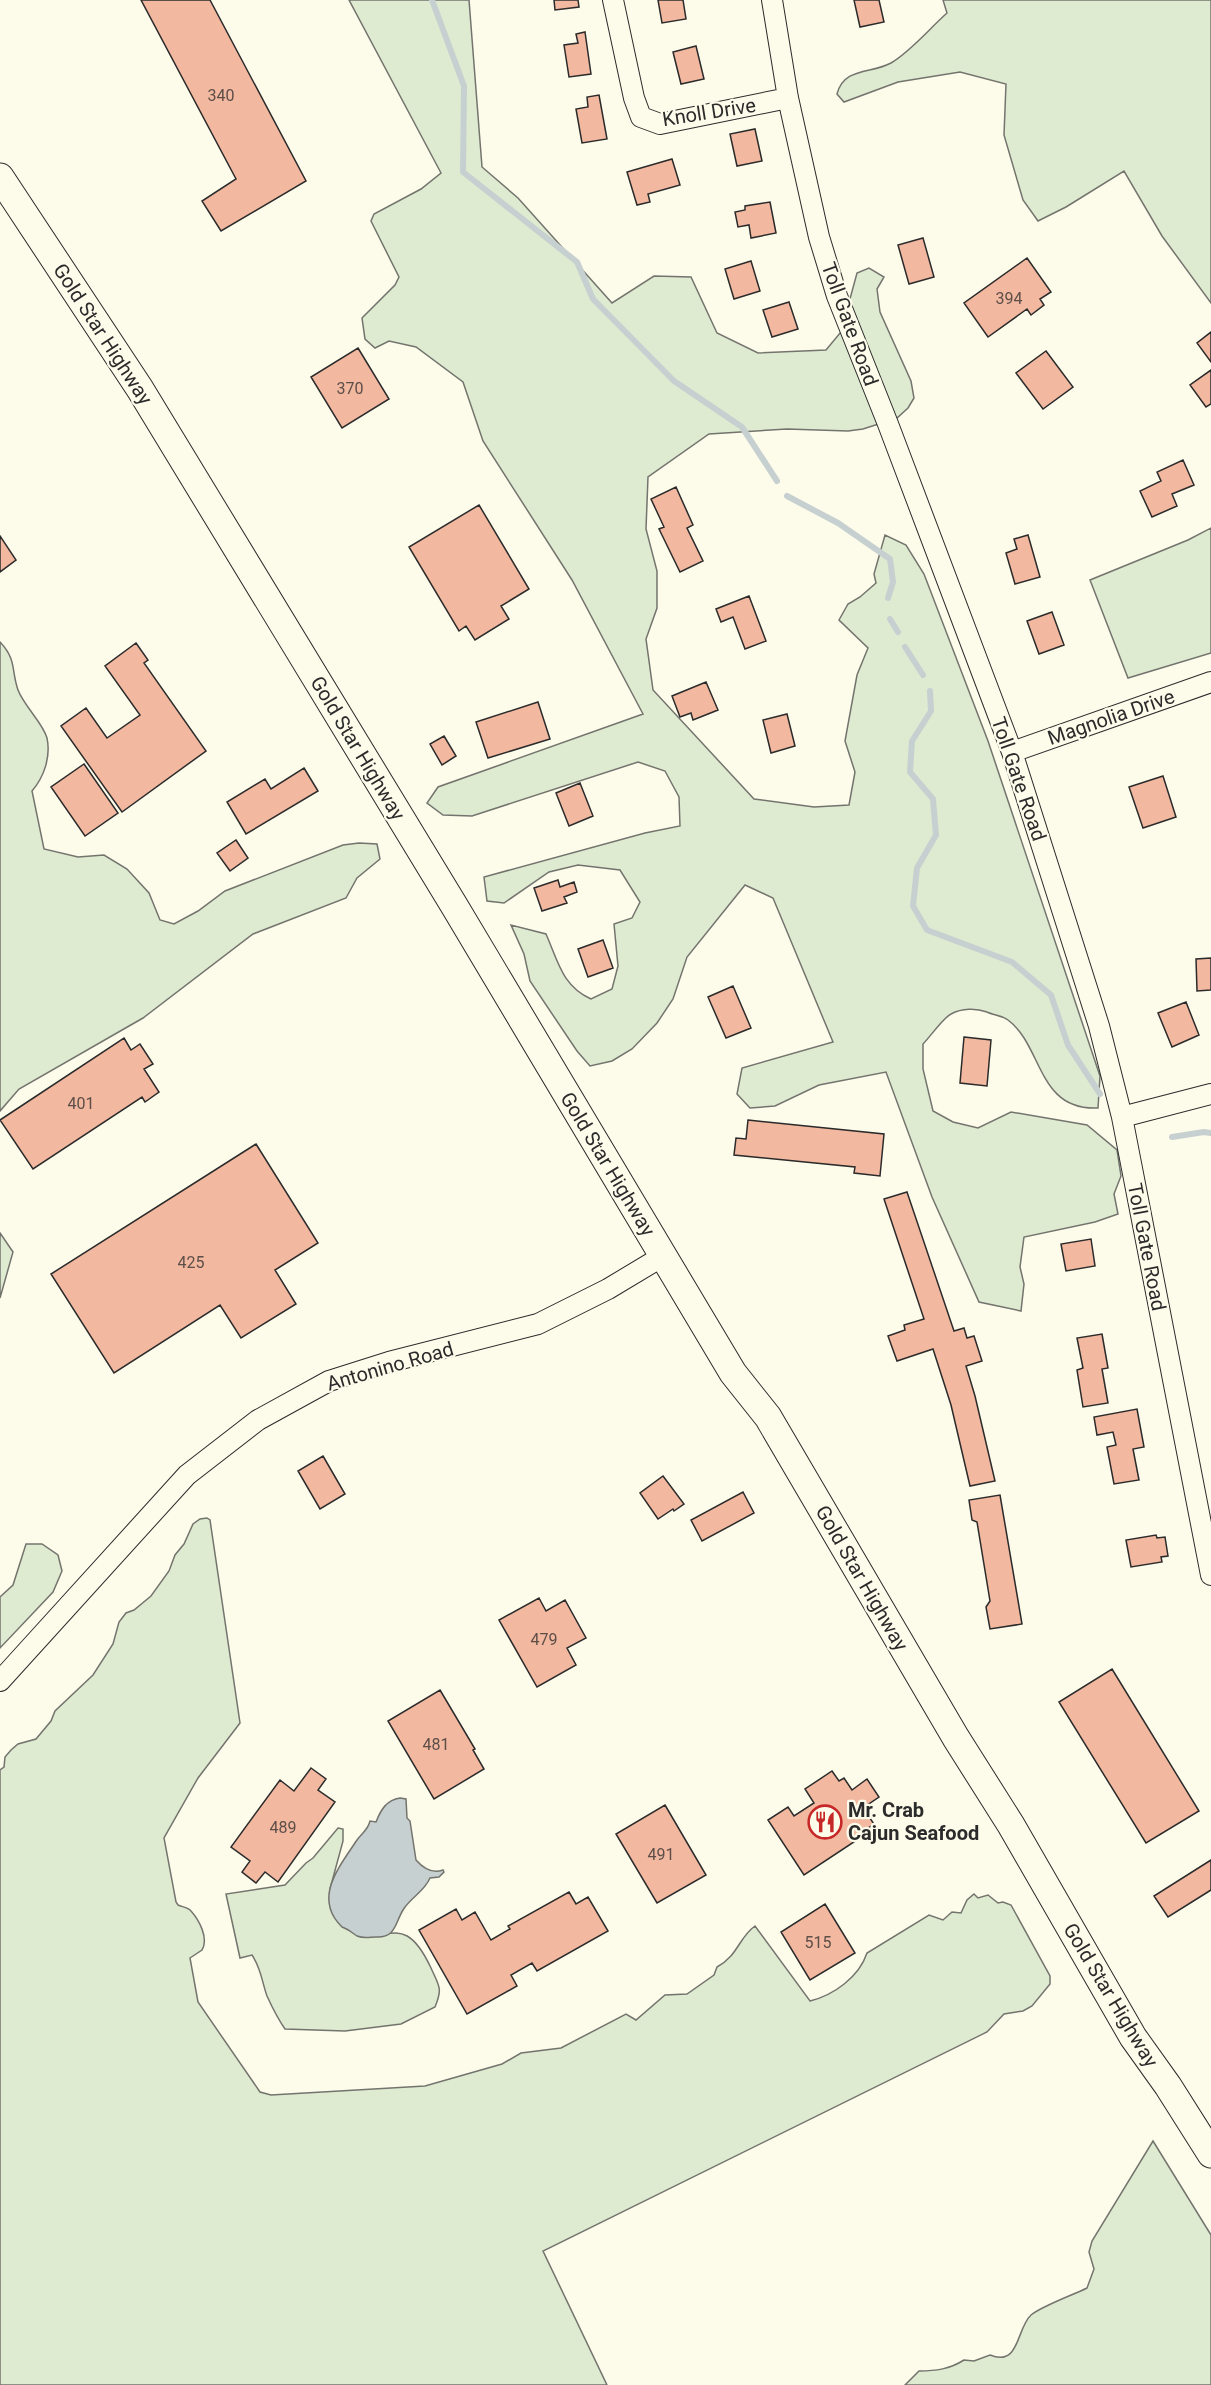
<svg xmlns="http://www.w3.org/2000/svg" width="1211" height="2385" viewBox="0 0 1211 2385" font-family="Roboto,sans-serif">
	<rect width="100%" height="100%" fill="#fdfbea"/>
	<path fill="#deebd1" stroke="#74746e" stroke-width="1.5" d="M349,0H469L482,167L518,198L612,303L654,276L691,277L717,333L758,353L826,350L841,332L857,273L869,268L884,277L877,289L880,312L911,381L914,398L908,408L897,418L863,429L848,431L787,429L709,434L648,477L646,529L657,571V608L646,639L653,690L754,799L814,807L849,805L855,772L845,741L857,675L868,648L839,620L848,604L860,597L876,583L874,574L885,535L906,545L924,574L988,741L1100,1076L1098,1108C1037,1111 1043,1046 1008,1020C1003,1016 993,1015 987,1012C976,1008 962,1008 951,1014C943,1018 930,1037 923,1044V1069L933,1111L953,1122L978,1128L1011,1112L1087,1125L1117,1150L1121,1176L1114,1194L1118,1214L1095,1222L1024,1237L1020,1267L1024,1284L1021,1311L979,1302L932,1197L886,1072L819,1085L775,1106L750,1108L737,1094L742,1068L833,1042L773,898L745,885L687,957L673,999L657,1023L632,1049L612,1061L590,1066L577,1051L530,981L524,954L511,925L546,934C558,961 562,986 591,999L612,989L618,966L614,924L632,918L640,902L620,870L578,865L549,872L504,903L487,901L484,877L645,833L680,826L679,797L665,771L638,762L472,816L443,815L427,803L438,787L643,714L572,580L483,441L463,382L416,347L389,341L375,348L365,339L362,318L395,285L399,277L371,221L374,214L421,189L441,173Z
		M943,0H1211V303L1162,236L1124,171L1066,207L1038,221L1023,200L1004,135L1006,84L960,72L898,82L844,102L837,94C844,67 871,74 891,63C911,51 929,29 947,13Z
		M1211,528V653L1128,678L1090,580L1188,540Z
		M0,642C17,660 11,670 18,690C24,706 43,723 47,738C51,757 44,777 32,791L44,849L78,857L104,855L127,869L149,893L160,920L174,924L198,911L225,891L343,845L359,843L377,844L380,859L357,878L346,898L253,934L143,1018L19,1089L0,1111Z
		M0,1233L13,1252L0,1298Z
		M207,1518L210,1520L240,1723L198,1778L164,1838L176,1902L178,1905C182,1907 188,1907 191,1911C199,1920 209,1938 202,1950L190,1958L198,2002L260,2092L271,2095L425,2086L502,2064L521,2053L561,2048L626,2014L636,2020L665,1995L687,1994L714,1975L717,1967C738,1956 739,1937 755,1926L810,2001C834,1995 859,1977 867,1953L929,1915L943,1920L952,1912L961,1913L967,1900L974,1894L978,1898L988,1895L998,1903L1003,1902L1011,1905L1050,1976V1984L1032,2006L1023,2011L1004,2014L987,2032L543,2251L607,2385H0V1770L4,1767L5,1757L11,1750L18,1744L36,1739L51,1721L55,1711L93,1675L113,1644L119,1622L126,1613L134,1610L151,1596L169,1571L175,1555L184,1544L193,1524L200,1519Z
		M26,1544H42L58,1555L62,1571L53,1592L0,1648V1597L13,1585Z
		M338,1828L343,1829V1841L330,1889L348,1928C386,1950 402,1906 431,1968C439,1986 443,1988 435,2007L401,2024L345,2031L285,2029C278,2019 272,2007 267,1996C262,1982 261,1968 252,1955L240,1958L226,1894L285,1885L306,1863L313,1858Z
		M1153,2141L1211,2235V2385H905L919,2371C936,2371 950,2369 964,2360L974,2361L990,2355C1020,2367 1016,2329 1031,2315C1042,2306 1073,2295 1087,2288L1094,2269L1089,2252L1092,2241Z"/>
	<path fill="#c7d0d0" stroke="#74746e" stroke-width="1.5" d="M400,1798L406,1799L407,1818L410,1821L416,1860C423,1868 432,1874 443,1870L444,1872L439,1877L430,1878C424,1892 411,1897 403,1910C395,1923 396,1938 376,1937C370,1937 364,1939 357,1936C351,1932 348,1929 342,1927C312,1898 340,1866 357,1840C362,1833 368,1830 370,1821L376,1822C381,1809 387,1800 400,1798Z"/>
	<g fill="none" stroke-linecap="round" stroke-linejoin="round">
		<path stroke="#c7d0d0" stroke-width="6" d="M432,0L464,86L463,172L577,262L593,299L674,381L742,427L777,481
			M787,496L838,523L890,559L893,582L888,598
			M890,619L898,632
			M905,647L923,675
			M930,691L931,711L912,741L910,772L933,799L936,835L917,868L913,906L927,930L1012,962L1051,995L1068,1045L1100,1094
			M1172,1137L1204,1132L1211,1133"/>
	</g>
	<path fill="#f2b8a0" stroke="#2b2b2b" stroke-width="1.5" d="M141,0H210L306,181L221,231L202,201L236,179Z
		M554,0H578L579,7L555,10Z
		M658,0H683L686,19L662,23Z
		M854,0H879L884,22L860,27Z
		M585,32L591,74L569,77L564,45L578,43L576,34Z
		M696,46L704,79L681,84L673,52Z
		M599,95L607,139L582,143L576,109L588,107L587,97Z
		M755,129L762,161L737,166L730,134Z
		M672,159L680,185L648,194L650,202L637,205L627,172Z
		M770,202L776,233L751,238L749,225L738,227L735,212L745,210V206Z
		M923,238L934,277L909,284L898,245Z
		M1027,258L1051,292L1040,299L1044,305L1031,315L1027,309L988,337L964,303Z
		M751,261L760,291L734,299L725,269Z
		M789,302L798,329L772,337L763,310Z
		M1211,332V362L1197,343Z
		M358,348L389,399L342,428L311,377Z
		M1046,351L1073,387L1043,409L1016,373Z
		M1211,370V404L1206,407L1190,385Z
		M1183,460L1194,485L1172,494L1177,506L1152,517L1140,491L1161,481L1157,472Z
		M676,487L693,525L687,528L703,561L680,572L659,529L664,527L651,499Z
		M479,505L529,589L501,606L509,619L475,640L466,626L459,631L409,547Z
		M1028,535L1040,577L1015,584L1006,553L1017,549L1014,539Z
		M0,536L16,560L0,572Z
		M749,596L766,641L745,649L733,617L721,622L716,609Z
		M1052,612L1064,645L1039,654L1027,621Z
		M136,643L148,660L144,663L206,751L122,812L61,726L86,708L107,738L140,715L105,666Z
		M706,682L718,710L693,720L691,713L680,717L672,696Z
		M538,702L550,739L488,758L476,722Z
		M787,714L795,746L771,753L763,720Z
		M444,736L456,756L442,765L430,744Z
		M84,764L118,813L85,836L51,787Z
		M304,768L318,791L246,834L227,802L265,779L271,789Z
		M1163,776L1176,817L1143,828L1129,787Z
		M580,783L593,816L569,826L556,793Z
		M236,840L248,858L230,871L217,853Z
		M558,880L560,887L574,882L577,892L564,897L567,903L542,911L534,888Z
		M603,940L613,968L588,977L578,949Z
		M1211,958V990L1197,991L1196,959Z
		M733,986L751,1028L726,1038L708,997Z
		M1186,1002L1199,1035L1172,1047L1158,1013Z
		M964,1037L991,1040L987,1086L960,1083Z
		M124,1038L131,1050L140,1044L153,1064L144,1069L159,1092L145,1102L142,1097L33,1169L0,1120Z
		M748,1120L884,1134L880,1176L854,1173L855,1167L734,1155L736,1138L746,1139Z
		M256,1144L318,1243L275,1270L296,1304L241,1338L220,1305L114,1373L51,1274Z
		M907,1192L954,1331L964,1328L967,1338L974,1336L982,1361L966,1366L975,1396L995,1481L970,1486L951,1405L933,1349L897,1361L888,1336L905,1330L904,1325L924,1319L884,1199Z
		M1091,1239L1095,1266L1066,1271L1061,1244Z
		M1102,1334L1108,1368L1102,1369L1108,1403L1083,1407L1077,1370L1083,1368L1077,1338Z
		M1137,1409L1144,1447L1133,1449L1139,1480L1114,1484L1107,1447L1116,1445L1113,1432L1097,1435L1094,1417Z
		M323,1456L345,1494L320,1509L298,1471Z
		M663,1476L684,1504L674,1511L673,1509L658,1519L640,1493Z
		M743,1492L754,1513L702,1541L691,1520Z
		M1000,1495L1022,1624L990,1629L986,1607L990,1601L977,1522L972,1520L969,1500Z
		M1156,1535L1157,1538L1165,1537L1168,1556L1161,1557L1162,1562L1131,1567L1126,1540Z
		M539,1598L546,1611L565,1600L586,1638L567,1648L576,1665L537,1687L499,1620Z
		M1112,1669L1199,1811L1146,1843L1059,1702Z
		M440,1690L475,1749L473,1750L484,1769L434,1799L388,1721Z
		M311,1768L326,1779L318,1790L335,1802L278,1882L265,1872L256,1883L242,1872L250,1861L231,1847L280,1780L294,1791Z
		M832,1771L839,1781L844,1778L852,1790L867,1779L879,1797L863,1808L874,1824L867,1829L869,1832L804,1875L768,1820L788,1807L794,1816L814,1803L805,1789Z
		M665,1805L706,1875L657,1903L616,1834Z
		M1211,1860V1890L1168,1917L1154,1896Z
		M569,1892L576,1904L588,1897L608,1931L537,1971L532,1963L511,1975L517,1986L467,2014L419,1930L456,1909L462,1920L475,1912L491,1940L510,1929L508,1926Z
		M825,1904L855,1953L810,1980L781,1932Z"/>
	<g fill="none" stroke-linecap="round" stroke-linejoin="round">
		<g stroke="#2b2b2b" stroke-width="22">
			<path id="street" d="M613,0L634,98L641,117L660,124L788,98
				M772,0L788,98L819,237L837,296L888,424L1012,752L1099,1026L1122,1117L1211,1575
				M1012,752L1211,682
				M1122,1117L1211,1094
				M0,1681L187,1475L258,1420L329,1381L389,1362L538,1324L608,1289L663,1256"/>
		</g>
		<g stroke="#2b2b2b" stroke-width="29">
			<path id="secondary" d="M0,177L140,389L455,907L733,1373L768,1417L956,1738L1011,1825L1133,2037L1168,2086L1211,2154"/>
		</g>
		<use href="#street" stroke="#fdfbea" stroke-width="20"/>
		<use href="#secondary" stroke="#fdfbea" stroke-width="27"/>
	</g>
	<defs>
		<g id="restaurant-ring" transform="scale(1.725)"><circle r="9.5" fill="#fdfbea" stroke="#c62828" stroke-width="1.5"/><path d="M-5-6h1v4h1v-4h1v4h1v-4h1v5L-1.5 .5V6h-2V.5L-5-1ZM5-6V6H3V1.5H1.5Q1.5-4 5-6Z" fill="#c62828"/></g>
	</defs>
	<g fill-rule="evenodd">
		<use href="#restaurant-ring" x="825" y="1822"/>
	</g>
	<g text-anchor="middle" stroke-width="4.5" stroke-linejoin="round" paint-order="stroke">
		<g font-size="16" fill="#5d4e48">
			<text x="221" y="101">340</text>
			<text x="1009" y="304">394</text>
			<text x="350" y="394">370</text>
			<text x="81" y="1109">401</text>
			<text x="191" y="1268">425</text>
			<text x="544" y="1645">479</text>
			<text x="436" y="1750">481</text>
			<text x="283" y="1833">489</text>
			<text x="661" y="1860">491</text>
			<text x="818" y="1948">515</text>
		</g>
		<g font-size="20" fill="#2b2b2b" stroke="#fdfbea">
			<text transform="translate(709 112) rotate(-9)" y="7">Knoll Drive</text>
			<text transform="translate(850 324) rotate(70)" y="7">Toll Gate Road</text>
			<text transform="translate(103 334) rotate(57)" y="7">Gold Star Highway</text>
			<text transform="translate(1111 717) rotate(-19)" y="7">Magnolia Drive</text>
			<text transform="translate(358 748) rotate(59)" y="7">Gold Star Highway</text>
			<text transform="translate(1019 779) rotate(71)" y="7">Toll Gate Road</text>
			<text transform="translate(608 1164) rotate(59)" y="7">Gold Star Highway</text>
			<text transform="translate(1147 1247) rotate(79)" y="7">Toll Gate Road</text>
			<text transform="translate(390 1366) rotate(-16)" y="7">Antonino Road</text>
			<text transform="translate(862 1578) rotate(60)" y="7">Gold Star Highway</text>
			<text transform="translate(1111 1995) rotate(59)" y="7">Gold Star Highway</text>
		</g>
		<g font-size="20" font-weight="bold" fill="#2b2b2b" stroke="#fdfbea" text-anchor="start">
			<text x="848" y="1817">Mr. Crab<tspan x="848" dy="23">Cajun Seafood</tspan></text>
		</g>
	</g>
</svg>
